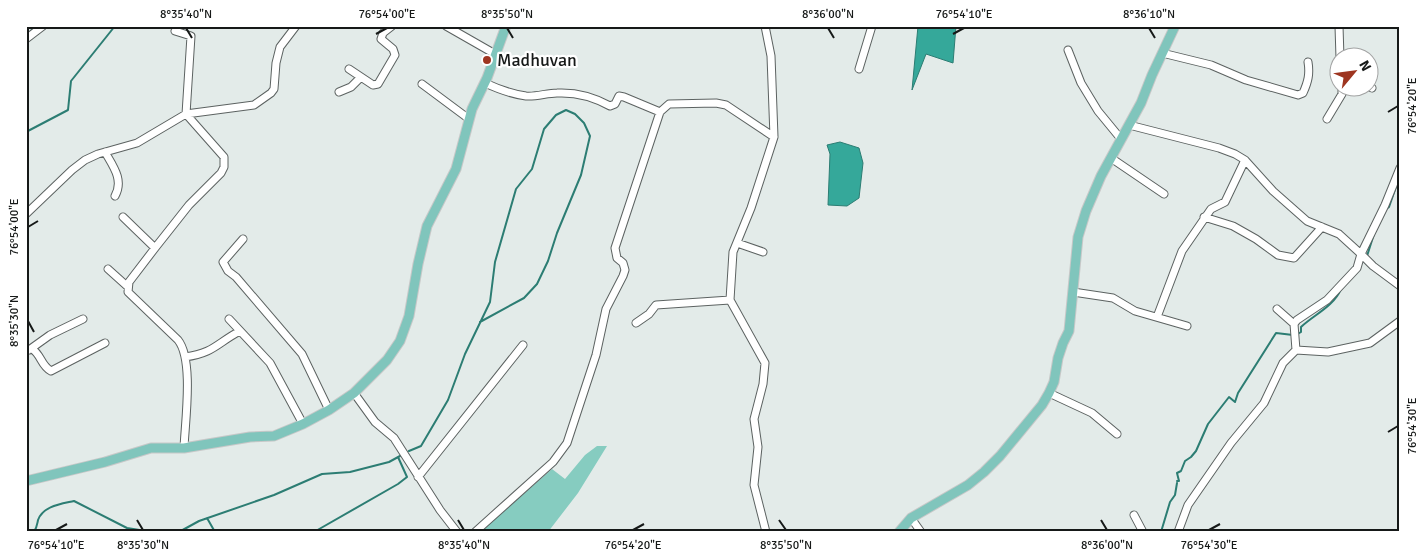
<svg xmlns="http://www.w3.org/2000/svg" width="1426" height="558" viewBox="0 0 1426 558" font-family="Signika,sans-serif">
	<rect width="100%" height="100%" fill="#e3ebe9"/>
	<path fill="#86ccc0" d="M597,446H607L578,493L548,532H480L552,469L565,479L585,455Z"/>
	<path fill="#35a89a" stroke="#2c7d73" d="M918,26H956L953,63L926,54L912,90Z
		M840,142L859,148L863,163L859,198L847,206L828,205L830,154L827,145Z"/>
	<g fill="none" stroke-linecap="round" stroke-linejoin="round">
		<path stroke="#2c7d73" stroke-width="2" d="M30,32L35,26
			M26,132L68,110L71,81L115,26
			M1387,208L1389,207L1398,181
			M1367,256L1374,234
			M1296,335L1301,332V327C1315,314 1333,307 1341,289
			M409,451L421,446L448,400L465,354L490,302L495,262L516,189L532,169L544,129L556,115L566,110L575,114L584,123L590,136L581,175L557,233L548,261L537,284L524,298L480,322
			M1177,481H1179L1177,473L1181,471L1185,461L1191,457L1196,451L1208,424L1229,397L1235,402L1238,393L1276,333L1293,335
			M207,518L215,532
			M34,532C37,527 37,525 38,520C43,506 61,504 74,501L127,528L152,532
			M179,532L199,521L274,495L322,474L350,472L389,462L400,456
			M314,532L398,484L407,477L398,457
			M1161,532L1170,502L1175,495L1177,483"/>
		<g stroke="#5c6261" stroke-width="9">
			<path id="minor" d="M446,26L495,54
				M765,26L771,56L774,137L751,208L733,252L730,300L765,363L763,384L754,419L758,447L754,485L766,532
				M1339,26L1340,58
				M175,31L191,36L186,114L224,157V167L221,173L189,205L155,248L129,282L128,292L178,340C194,360 185,422 184,448
				M26,39L43,26
				M1068,50L1081,83L1098,111L1121,139
				M1162,53L1211,65L1246,80L1298,95L1303,93C1308,82 1310,74 1308,62
				M349,69L373,85L378,84L395,55L393,49L381,39L383,33L392,26
				M859,69L872,26
				M485,83C498,89 511,94 526,96C536,97 547,93 557,93C577,92 594,97 610,106L615,104L619,96L624,97L660,112L669,104L716,103L726,105L774,137
				M422,84L469,119
				M1368,86L1372,88
				M339,92L351,87L361,77
				M1327,119L1342,94V88
				M1129,125L1219,148L1235,154L1245,160L1273,191L1307,221L1339,234L1361,254L1385,205L1400,168
				M105,152C113,166 124,180 115,196
				M1111,158L1164,194
				M26,214L72,170L85,160L98,154L137,143L186,114L254,105L271,93L274,89L276,63L280,47L296,26
				M123,217L155,248
				M1204,217L1233,226L1256,239L1278,255L1294,258L1322,227
				M243,239L223,262L228,271L236,277L302,354L329,410
				M737,243L763,252
				M108,269L128,287
				M1073,292L1113,298L1135,311L1187,326
				M1277,309L1294,324
				M1157,317L1182,251L1211,209L1225,202L1245,160
				M229,319L270,363L303,424
				M636,323L649,314L656,305L730,300
				M26,350L32,349C41,354 41,366 51,371L105,343
				M29,350L50,335L83,319
				M1296,350L1328,352L1370,343L1400,321
				M185,357C214,353 217,343 240,331
				M354,393L375,422L394,438L440,510L457,532
				M1049,393L1092,413L1117,434
				M418,477L523,345
				M1134,515L1143,532
				M911,518L921,532
				M475,532L553,462L567,443L596,355L606,309L623,276L625,270L623,263L617,258L615,248L660,112
				M1178,532L1188,505L1197,492L1231,443L1264,403L1283,363L1296,350L1294,324L1297,320L1327,300L1357,268L1361,254L1373,266L1400,286"/>
		</g>
		<g stroke="#c7c8c8" stroke-width="11">
			<path id="major" d="M26,481L105,462L151,448H184L250,437L274,436L303,424L329,410L354,393L387,360L400,341L409,316L418,264L427,226L456,169L472,109L487,78L506,26
				M899,532L911,518L968,485L984,472L1000,456L1042,405L1049,393L1054,382L1058,358L1063,343L1069,331L1078,237L1086,211L1101,176L1141,103L1152,75L1175,26"/>
		</g>
		<use href="#minor" stroke="#fff" stroke-width="7"/>
		<use href="#major" stroke="#80c5bc" stroke-width="9"/>
	</g>
	<path fill="none" stroke="#161918" stroke-width="2" d="M186,28L192,38M507,28L513,38M828,28L834,38M1149,28L1155,38M376,34L387,28M953,34L964,28M1388,112L1398,106M28,227L38,221M28,321L34,332M1388,432L1398,426M137,520L143,530M458,520L464,530M779,520L786,530M1101,520L1107,530M56,530L67,524M633,530L644,524M1209,530L1220,524"/>
	<circle fill="#9e3520" stroke="#fff" stroke-width="2" cx="487" cy="60" r="5"/>
	<g text-anchor="middle" stroke-width="4.5" stroke-linejoin="round" paint-order="stroke">
		<g font-size="18" fill="#161918" stroke="#fff" text-anchor="start">
			<text x="497" y="66">Madhuvan</text>
		</g>
	</g>
	<rect width="1426" height="558" fill="none" stroke="#ffffff" stroke-width="55"/>
	<g transform="translate(1354 72) rotate(61)"><circle r="24" fill="#ffffff" stroke="#a2a3a3"/>
	<path d="M0-4L9 19L0 12L-9 19Z" fill="#9e3520"/>
	<text y="-8" font-size="14" font-weight="bold" text-anchor="middle" fill="#161918">N</text>
	</g>
	<rect x="28" y="28" width="1370" height="502" fill="none" stroke="#161918" stroke-width="2"/>
	<g font-size="12" text-anchor="middle" fill="#161918">
		<text x="186" y="18">8°35'40"N</text>
		<text x="387" y="18">76°54'00"E</text>
		<text x="507" y="18">8°35'50"N</text>
		<text x="828" y="18">8°36'00"N</text>
		<text x="964" y="18">76°54'10"E</text>
		<text x="1149" y="18">8°36'10"N</text>
		<text transform="translate(1412 106) rotate(-90)" y="4">76°54'20"E</text>
		<text transform="translate(14 227) rotate(-90)" y="4">76°54'00"E</text>
		<text transform="translate(14 321) rotate(-90)" y="4">8°35'30"N</text>
		<text transform="translate(1412 426) rotate(-90)" y="4">76°54'30"E</text>
		<text x="56" y="549">76°54'10"E</text>
		<text x="143" y="549">8°35'30"N</text>
		<text x="464" y="549">8°35'40"N</text>
		<text x="633" y="549">76°54'20"E</text>
		<text x="786" y="549">8°35'50"N</text>
		<text x="1107" y="549">8°36'00"N</text>
		<text x="1209" y="549">76°54'30"E</text>
	</g>
</svg>
